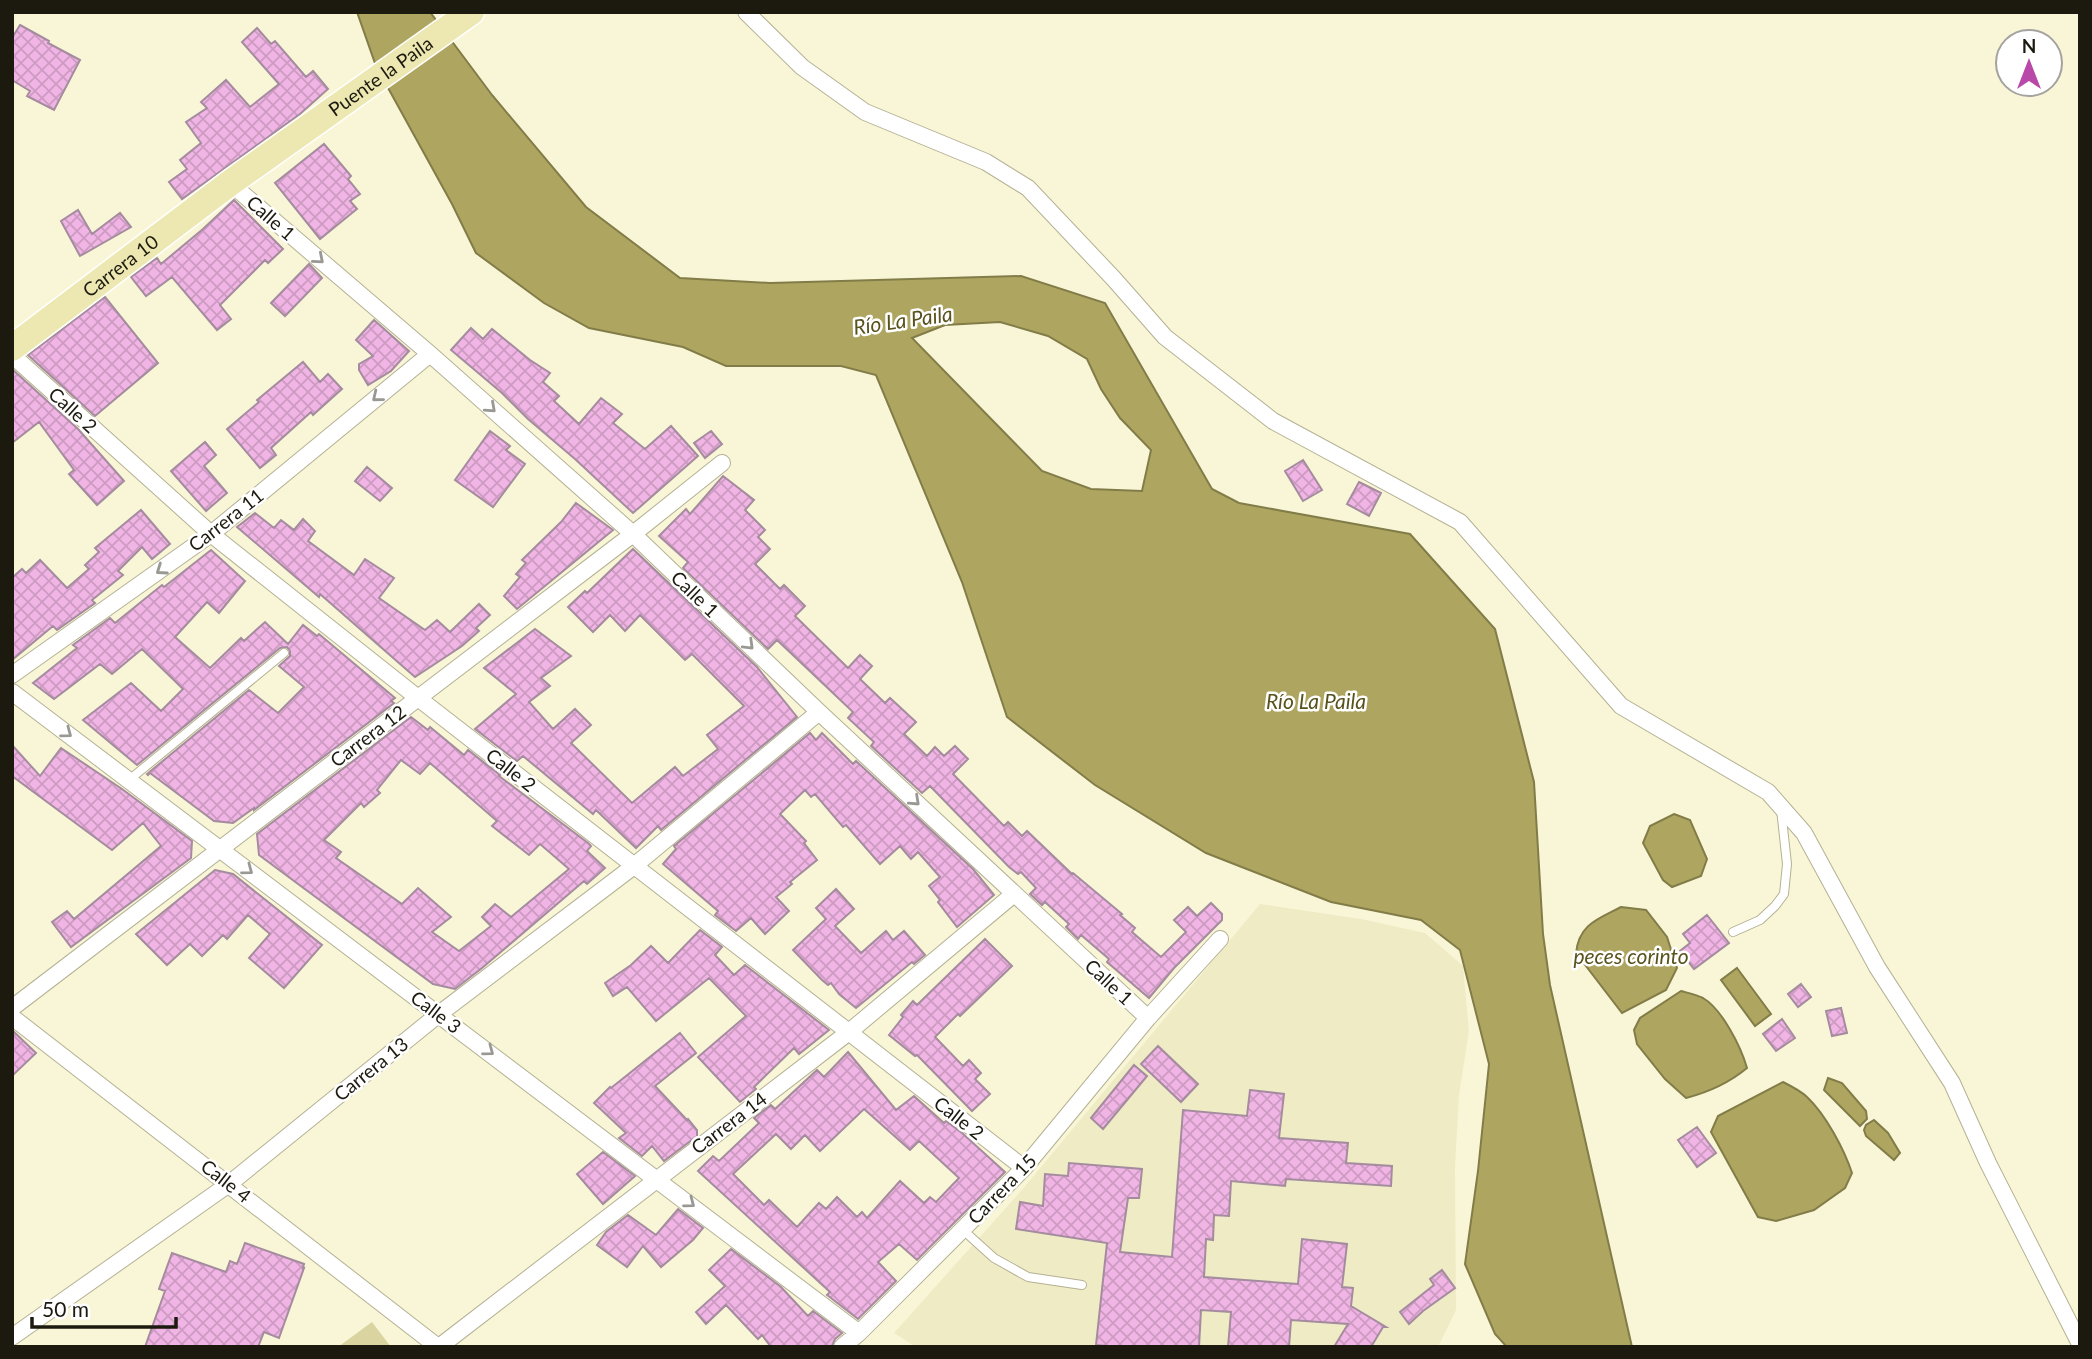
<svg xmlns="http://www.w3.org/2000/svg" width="2092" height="1359" viewBox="0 0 2092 1359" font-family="Lato,sans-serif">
	<defs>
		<pattern id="building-cross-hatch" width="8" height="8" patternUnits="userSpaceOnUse" patternTransform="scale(1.75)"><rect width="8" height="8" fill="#f0b5e4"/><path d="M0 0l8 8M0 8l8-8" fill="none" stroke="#cd9bc2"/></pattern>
	</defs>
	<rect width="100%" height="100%" fill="#f9f6d7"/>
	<path fill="#efebc5" d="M1260,904L1361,919L1425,933L1463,966L1469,1031L1459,1095L1455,1167L1456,1310L1438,1347H916L894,1333L1021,1191Z"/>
	<path fill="#dad4a0" d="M372,1322L391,1347H338Z"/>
	<path fill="#aea660" stroke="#827c48" stroke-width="2" fill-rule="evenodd" d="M357,12H430L492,95L586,207L680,278L770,283L1021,276L1105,303L1212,489L1239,503L1410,534L1495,629L1534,782L1543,934L1550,985L1632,1347H1507L1495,1334L1465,1264L1478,1171L1489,1064L1460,950L1421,920L1331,902L1206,853L1095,785L1007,717L962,582L876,375L841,366H726L683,347L589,328L544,303L476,253L452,204L376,66ZM1000,322L1048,336L1087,359L1101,389L1120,418L1151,450L1142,491L1091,489L1042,471L912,338L945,325Z
		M1674,814L1690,820L1707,859L1701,876L1672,887L1663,880L1643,843L1650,826Z
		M1621,907L1646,910L1667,937L1677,968L1666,990L1622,1013L1576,953C1579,924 1598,919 1621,907Z
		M1737,968L1771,1014L1755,1026L1721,980Z
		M1681,991C1688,993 1697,995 1703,998C1722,1009 1741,1047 1747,1068C1729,1083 1709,1092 1686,1098L1665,1079L1637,1044L1634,1030L1640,1018Z
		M1828,1078L1842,1083L1866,1111L1867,1119L1860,1126L1824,1090Z
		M1783,1082C1791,1086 1801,1091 1807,1097C1826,1115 1844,1149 1852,1173L1845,1188L1814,1210L1776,1221L1758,1217L1711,1132L1718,1116Z
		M1874,1120L1888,1133L1900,1153L1894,1160L1866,1136L1864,1130L1866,1125Z"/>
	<path fill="url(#building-cross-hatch)" stroke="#a48b9e" stroke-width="2" fill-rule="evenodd" d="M20,25L49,41L48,43L80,60L54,110L27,96L30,91L12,80V38Z
		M257,28L271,44L275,41L306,77L313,71L328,89L300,114L182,199L169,182L187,169L180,160L201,143L186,122L207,108L201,102L226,80L250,107L279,84L242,42Z
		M324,144L351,176L348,179L360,194L350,201L357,209L320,239L275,183Z
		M234,200L283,249L268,263L265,260L220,305L231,319L217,330L172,277L146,296L131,277L157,258L161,264L203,229Z
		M78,210L92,234L120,213L131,227L80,256L61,221Z
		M309,264L322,278L285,316L271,303Z
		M105,297L158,363L95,416L28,355Z
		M374,320L409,351L391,371L368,385L359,370V364L373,356L356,340Z
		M471,328L483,339L492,329L530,360L550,373L543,382L559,396L554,401L579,424L601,398L622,414L613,423L645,449L671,426L698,456L633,513L575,459L528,419L502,393L451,350Z
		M303,362L320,382L328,374L342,389L313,415L311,412L271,448L276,455L260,468L227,429L259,402L257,400Z
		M12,369L78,429L124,481L97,505L69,474L74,470L39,422L12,443Z
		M490,431L510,446L506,450L525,464L493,507L455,480Z
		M711,431L722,444L705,458L694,443Z
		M205,442L216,455L204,466L227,493L206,511L171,471Z
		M1303,460L1322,490L1303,501L1285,471Z
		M367,467L392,488L380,501L355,481Z
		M723,476L754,500L745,510L765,530L758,537L770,549L755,564L780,589L784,585L805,606L795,616L848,668L860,655L872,666L860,679L885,703L890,698L916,722L904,734L927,756L935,747L944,756L955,746L968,759L953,774L1004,826L1008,822L1022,836L1027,831L1072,874L1073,873L1122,914L1120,915L1135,928L1132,932L1161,957L1186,932L1174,920L1188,907L1197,916L1211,903L1222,914V920L1174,968L1149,998L1107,962L1109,959L1081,935L1078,939L1066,927L1069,924L1045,902L1042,905L1030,894L1036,888L1021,872L1018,874L1009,867L930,786L922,793L871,746L874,742L848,718L853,712L777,640L768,649L683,568L688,562L659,536L686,509L690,514Z
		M1359,482L1381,493L1369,516L1347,504Z
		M576,503L613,530L517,609L504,596L520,577L516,574L526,563L522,560L561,522Z
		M141,510L170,544L152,559L142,547L118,571L123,575L92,600L95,603L57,630L53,626L12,660V578L22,569L26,573L40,560L67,588L89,569L85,565L99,552L95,548Z
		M255,513L274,528L281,520L294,530L303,519L315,531L308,541L354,575L365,559L394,578L379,598L425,630L437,620L450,632L479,604L490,615L476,628L479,631L462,646L415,677L320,594L319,597L237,527Z
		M633,549L757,667L797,717L661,830L658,826L636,848L596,810L593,814L523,756L517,761L475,729L516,694L484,668L535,629L571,656L541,678L550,686L529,702L553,729L575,709L591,725L571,743L632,803L675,767L683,776L718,749L707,735L744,706L692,654L685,660L640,615L625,631L610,615L593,632L568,607L585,591L587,593Z
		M211,550L245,581L219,613L207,602L175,637L210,668L241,638L244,641L265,622L288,644L303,625L317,636L319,634L395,698L391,701L394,703L254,810V808L233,823L214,821L150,773L148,775L147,774L249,690L278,713L304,687L279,666L290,656V651L287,647L280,648L137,765L83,720L131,683L161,711L183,689L142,649L112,674L100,664L54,699L33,683L77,648L73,645L110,618L115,623L162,585L164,587Z
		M411,717L428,730L430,727L464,755L468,750L500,775L499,776L588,843L591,846L587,851L605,868L587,884L584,881L482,968L455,989L433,984L259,855L257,834ZM401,760L420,774L430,763L497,821L492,826L529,855L540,844L569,869L511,917L495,904L482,917L491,926L459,951L432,932L451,917L418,888L402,904L336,858L341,852L324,840L361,803L364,807L380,793L377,790Z
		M810,733L816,740L822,733L853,764L856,761L973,869L994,895L957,927L938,902L940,900L929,886L940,877L918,852L911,859L900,846L880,864L846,825L843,827L815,794L811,797L805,790L780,814L806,841L804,843L817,860L790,882L792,884L776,897L789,911L765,934L751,918L736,931L715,915L718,911L663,864L676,849L674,846Z
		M12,745L40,776L61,748L122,789L192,841L191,858L71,947L52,922L67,911L74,919L161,846L143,823L112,850L12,776Z
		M215,870L233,874L322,945L284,988L249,958L270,934L248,915L227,939L223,935L202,956L190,944L167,965L136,934Z
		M836,889L854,909L835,926L861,953L886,931L893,940L904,931L925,955L914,964L912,962L856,1008L839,994L831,983L828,985L822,980L793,950L826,919L816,908Z
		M1707,915L1729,943L1694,969L1680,951L1690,943L1683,934Z
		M700,930L722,947L715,955L734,975L745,965L829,1030L799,1054L794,1048L754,1087L756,1089L740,1102L698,1057L746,1016L709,978L656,1021L627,987L613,996L605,983L631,965L651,946L668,963Z
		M985,939L1012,966L960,1016L958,1014L935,1037L963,1066L969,1060L981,1073L975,1079L990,1094L972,1111L917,1055L915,1056L889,1035L903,1017L901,1015L913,1001L917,1005Z
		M1801,984L1811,997L1798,1007L1788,994Z
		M1841,1008L1847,1033L1832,1036L1826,1011Z
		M1782,1019L1795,1038L1776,1051L1763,1034Z
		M12,1030L36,1053L12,1076Z
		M680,1033L696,1053L655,1086L687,1120L688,1119L697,1130V1136L664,1161L652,1146L642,1156L619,1138L626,1133L594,1103L610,1087L611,1088Z
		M1158,1046L1198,1084L1181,1102L1141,1064Z
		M848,1052L896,1110L914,1096L944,1123L946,1121L962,1133L1005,1172L917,1260L899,1244L878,1262L896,1281L858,1319L827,1295L830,1292L698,1171L713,1156L719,1161L759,1123L754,1118L771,1105L775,1109L817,1070L824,1077ZM864,1109L910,1150L919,1141L959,1178L936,1202L930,1197L924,1203L900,1181L867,1218L862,1212L857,1217L837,1197L826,1209L819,1203L797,1227L769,1200L764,1205L733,1174L776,1134L791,1149L805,1135L820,1151Z
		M1134,1065L1147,1076L1103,1129L1091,1118Z
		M1250,1090L1284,1094L1279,1138L1348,1143L1346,1163L1392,1166L1391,1186L1286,1179L1285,1186L1231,1181L1229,1216L1214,1215L1213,1240L1206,1239L1204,1277L1298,1284L1302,1239L1347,1244L1342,1287L1353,1288L1351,1306L1386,1327H1383L1371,1347H1334L1348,1324L1291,1320L1289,1347H1228L1231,1312L1201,1310L1199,1347H1118L1096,1345L1107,1243L1016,1229L1020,1202L1043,1206L1045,1174L1068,1176L1069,1163L1142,1169L1139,1198H1128L1120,1252L1172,1257L1183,1110L1247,1116Z
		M1697,1127L1716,1153L1697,1167L1678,1140Z
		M603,1152L635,1176L603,1204L577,1174Z
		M678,1209L703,1228L693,1240L661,1267L643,1246L627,1267L597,1245L606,1232L628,1215L656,1235Z
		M245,1243L304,1264L303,1268H304L279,1338L264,1332L258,1347H145L165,1291L159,1289L172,1253L226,1272L230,1261L237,1264Z
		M731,1249L781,1287L808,1316L813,1311L842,1333L835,1339L832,1346L771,1347L762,1335L758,1339L726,1305L706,1324L696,1312L725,1286L709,1270Z
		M1442,1270L1455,1288L1423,1311L1409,1324L1400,1312L1434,1285L1430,1279Z"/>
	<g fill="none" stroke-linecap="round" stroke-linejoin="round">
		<g stroke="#b4b194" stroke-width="10">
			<path id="service" d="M129,780L284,653
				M1733,932L1760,920L1775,906L1784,894L1787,864L1781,809
				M963,1230L994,1258L1028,1277L1082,1285"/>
		</g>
		<g stroke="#b4b194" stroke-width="18">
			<path id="minor" d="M746,12L802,67L865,112L986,162L1028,188L1114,279L1165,337L1273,421L1460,522L1621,706L1768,792L1804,833L1877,967L1952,1083L1988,1163L2080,1344
				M230,183L430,354L633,534L819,712L1148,1018
				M12,355L211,534L418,698L1024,1168
				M12,675L211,534L430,354
				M12,692L859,1333
				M12,1008L633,534L722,463
				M12,1017L438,1347
				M12,1337L229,1184L439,1014L634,866L819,712
				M439,1347L849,1032L1014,894
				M842,1347L859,1333L1024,1168L1148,1018L1220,939"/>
		</g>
		<g stroke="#fff" stroke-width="29">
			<g id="primary">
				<path id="s1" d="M12,348L230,183L471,12"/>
			</g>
		</g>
		<use href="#service" stroke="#fff" stroke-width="8"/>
		<use href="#minor" stroke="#fff" stroke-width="16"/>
		<use href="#primary" stroke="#ede7b2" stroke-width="26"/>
	</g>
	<defs><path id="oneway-chevron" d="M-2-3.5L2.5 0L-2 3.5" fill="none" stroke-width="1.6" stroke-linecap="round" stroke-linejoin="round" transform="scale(1.75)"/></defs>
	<g stroke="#999893">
		<use href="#oneway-chevron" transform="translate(319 259) rotate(41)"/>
		<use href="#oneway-chevron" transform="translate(377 397) rotate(141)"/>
		<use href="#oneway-chevron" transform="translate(491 408) rotate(42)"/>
		<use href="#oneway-chevron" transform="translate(161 570) rotate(145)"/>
		<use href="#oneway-chevron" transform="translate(749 645) rotate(44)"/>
		<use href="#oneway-chevron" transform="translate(67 733) rotate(37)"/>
		<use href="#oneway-chevron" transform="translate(915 801) rotate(43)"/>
		<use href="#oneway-chevron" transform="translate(248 870) rotate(37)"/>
		<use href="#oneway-chevron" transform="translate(489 1051) rotate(37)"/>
		<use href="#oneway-chevron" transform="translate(690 1203) rotate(37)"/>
	</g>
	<g text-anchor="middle" stroke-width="5" stroke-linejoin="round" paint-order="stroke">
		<g font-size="19" fill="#1c1a0f" stroke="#fff">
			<text dy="7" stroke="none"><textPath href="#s1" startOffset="458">Puente la Paila</textPath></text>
			<text transform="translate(271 218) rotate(41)" y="7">Calle 1</text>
			<text dy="7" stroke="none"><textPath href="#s1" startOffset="136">Carrera 10</textPath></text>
			<text transform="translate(73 410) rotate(42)" y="7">Calle 2</text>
			<text transform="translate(226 520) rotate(-38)" y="7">Carrera 11</text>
			<text transform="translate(695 594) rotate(44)" y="7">Calle 1</text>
			<text transform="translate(368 736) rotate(-37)" y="7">Carrera 12</text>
			<text transform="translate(511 770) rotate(38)" y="7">Calle 2</text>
			<text transform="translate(1109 982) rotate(43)" y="7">Calle 1</text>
			<text transform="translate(436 1012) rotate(37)" y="7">Calle 3</text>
			<text transform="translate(371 1069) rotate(-39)" y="7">Carrera 13</text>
			<text transform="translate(959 1118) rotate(38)" y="7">Calle 2</text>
			<text transform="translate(729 1123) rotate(-37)" y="7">Carrera 14</text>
			<text transform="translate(226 1181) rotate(38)" y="7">Calle 4</text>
			<text transform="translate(1002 1189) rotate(-46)" y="7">Carrera 15</text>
		</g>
		<g font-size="21" font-style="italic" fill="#58521d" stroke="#fff">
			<text transform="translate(903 321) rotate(-8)" y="7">Río La Paila</text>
			<text x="1316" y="709">Río La Paila</text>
			<text x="1631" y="964">peces corinto</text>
		</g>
	</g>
	<rect width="2092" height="1359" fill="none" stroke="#1c1a0f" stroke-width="28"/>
	<g transform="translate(2029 63)"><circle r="33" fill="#ffffff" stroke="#a4a39f" stroke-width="2"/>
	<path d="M0-5L12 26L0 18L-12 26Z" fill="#b849a8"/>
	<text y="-10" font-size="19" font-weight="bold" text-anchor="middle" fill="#1c1a0f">N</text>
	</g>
	<path d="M32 1317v10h144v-10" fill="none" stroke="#1c1a0f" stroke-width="3.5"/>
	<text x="42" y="1317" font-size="21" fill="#1c1a0f" stroke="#ffffff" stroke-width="5" paint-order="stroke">50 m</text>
</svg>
